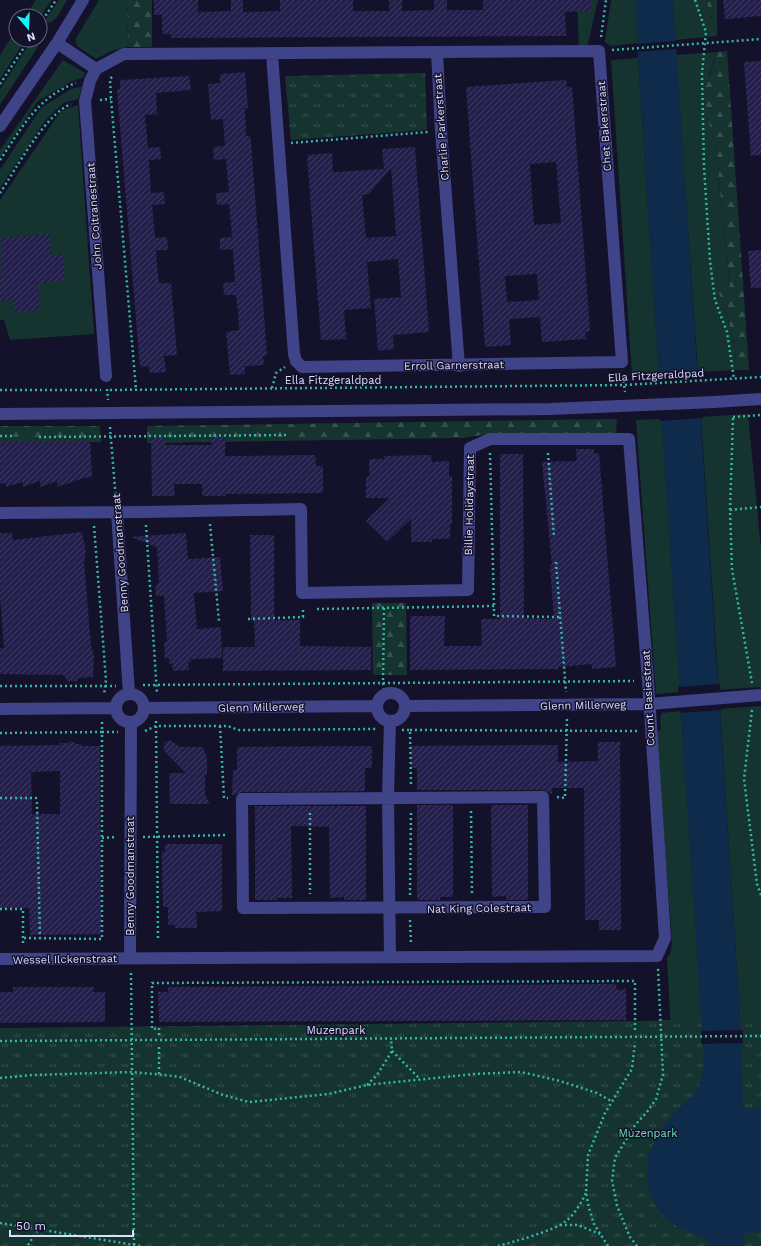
<svg xmlns="http://www.w3.org/2000/svg" width="761" height="1246" viewBox="0 0 761 1246" font-family="'Work Sans',sans-serif">
	<defs>
		<pattern id="forest-firs" width="22" height="20" patternUnits="userSpaceOnUse"><rect width="22" height="20" fill="#15342f"/><path d="M5 1l3.5 6h-7zM16 11l3.5 6h-7z" fill="#36514e"/></pattern>
		<pattern id="park-tufts" width="24" height="20" patternUnits="userSpaceOnUse"><rect width="24" height="20" fill="#15342f"/><path d="M3 7l-1-3M5 7V3M7 7l1-3M15 17l-1-3M17 17v-4M19 17l1-3" fill="none" stroke="#36514e"/></pattern>
		<pattern id="building-hatch" width="6" height="6" patternUnits="userSpaceOnUse"><rect width="6" height="6" fill="#231f4a"/><path d="M-1 1l2-2M0 6l6-6M5 7l2-2" fill="none" stroke="#423f65"/></pattern>
	</defs>
	<rect width="100%" height="100%" fill="#14122a"/>
	<path fill="#15342f" d="M36,0H52L40,17L28,12Z
		M59,0H67C62,8 56,26 44,22Z
		M99,0H127L128,47L111,51L96,59L77,46L75,40Z
		M577,0H598L587,48H579Z
		M611,0H636L638,43L611,46L605,42Z
		M673,0H706L717,36L675,40Z
		M16,30V40H25L0,79V55Z
		M32,40L39,45L0,105V89Z
		M717,52L709,74L707,117L715,143L730,287L718,291C730,318 734,341 738,370L698,372L676,55Z
		M638,58L659,373L632,375L611,60Z
		M63,60L85,73L84,77L70,82L38,101L0,157V150Z
		M79,87H82L78,99L63,103L44,122L0,188V170L41,108L71,89Z
		M78,105L94,334L10,340L4,320H0V200L59,114L63,110Z
		M748,414L761,549V687L719,690L701,417Z
		M662,419L680,692L656,694L636,420Z
		M761,706V1031H741L720,709Z
		M681,711L703,1033L671,1032L667,958C674,951 671,937 671,928L656,731L661,730L660,718L662,713Z"/>
	<path fill="url(#forest-firs)" d="M127,0H152V47H128Z
		M706,0H717V36Z
		M727,51L749,370H738C734,341 730,318 718,291L730,286L715,143L707,117L705,89L717,52Z
		M617,419L616,433L482,435L463,438L147,443V426Z
		M0,426H100L101,442L0,443Z
		M372,603H406L407,675H373Z"/>
	<path fill="url(#park-tufts)" d="M425,73L427,130L291,140L285,76Z
		M761,1017V1246H0V1028L641,1021Z"/>
	<path fill="#0f2b4c" d="M636,0H673L741,1031L743,1109L761,1108V1232L744,1233V1246H708V1238C684,1232 661,1222 652,1198C639,1165 653,1136 675,1112C681,1105 689,1100 695,1093C702,1085 702,1072 704,1061L638,58Z"/>
	<path fill="#14122a" d="M677,41V49L636,52V44Z
		M700,373L703,418L660,421L657,375Z
		M720,684L722,710L680,713L678,687Z
		M743,1030V1043L701,1044V1031Z"/>
	<path fill="url(#building-hatch)" fill-rule="evenodd" d="M154,0H198V12L231,11V0H243V12L280,11V0H353V11H389V0H402V11L434,10V0H447V10H483V0H591V11L565,12L566,36L171,38V34H162V15H154Z
		M723,0H761V16L725,19Z
		M761,61V155L751,156L744,62Z
		M245,72L248,108H245L246,136H250L251,142L267,356H263L264,365L245,366V374L230,375L226,332L239,330L238,312L236,295H224L223,283L235,282L233,249L220,250V238L232,237L230,213L229,204L217,205L216,193L229,192L226,159L214,160L213,147L225,146L223,119L211,120L208,84L220,83V74Z
		M189,76L191,90L156,93L157,114L145,115L148,148L160,147L161,159L149,160L150,179L151,193L164,192L165,204L152,205L155,238L167,237L168,250H156L157,265L159,283H171L177,355L164,356L166,372L150,373L149,366L140,367L117,90L120,89V80Z
		M566,80L567,87H572L590,331L585,332L586,339L542,342L540,317L509,319L511,345L485,347L466,87ZM556,162L561,223L534,225L530,164ZM537,274L539,300L507,302L505,276Z
		M415,147L429,332L393,335L394,349L378,351L374,299L401,297L398,259L367,262L371,308L344,310L346,339L321,340L307,155L332,153L333,172L384,169L382,149ZM391,168L396,236L366,238L362,195L369,194Z
		M49,234L51,256L63,255L65,280L41,283V285L38,286L40,310L15,312L13,300L0,301L1,238Z
		M761,250V288H751L748,251Z
		M151,437H164L166,445H211L212,437H225V456L315,455L316,466H323V493L225,494V496H202V484H174L175,496H152Z
		M0,441H90L92,477L84,478L57,487V481L40,487V481L23,487V482L6,487V483L0,484Z
		M576,449H594V454L599,453L616,667L592,669V664L558,667V669L410,670V616H445L444,646H482L481,619H500V454H523L524,618L554,619L550,565H552L542,462L577,461Z
		M431,455L432,462L449,461V476H452V524H450V539H432V542H411V519L387,542L366,521L390,498H366V477H369V459H384V456Z
		M82,532L86,552L84,562L91,646L94,655L93,677L78,678L77,681H67L64,675L0,674V648H4L0,596V533H12L13,540Z
		M186,533L188,559L220,557L223,591L194,593L197,629L221,627L222,658L190,659L191,662H188L189,670L173,671L172,663L169,664V658H165L164,643L167,642L164,596H156L155,588L159,581L157,547L131,537Z
		M250,535H274V620H300V646L371,647V670L223,671V647H255L254,622L251,621Z
		M170,740L180,747H203L207,758V775H205V795L210,804H170L169,773H186L164,751V743Z
		M71,741L76,744H81V746H100L101,934L30,935L29,908H0V746L60,745V743H69ZM60,771V814H32L31,772Z
		M598,742H620L621,930H599V920H585L584,788H552V794L543,790H417V768H411V746L558,745V762L598,761Z
		M372,746V768H365V791L242,792L232,796L233,770H237V747Z
		M417,805H453V897H440V900H417Z
		M491,805H528V900H506V896L492,897Z
		M255,806H366V900H344V897L330,898L329,827L291,826L292,898H277V900H255Z
		M167,844H222V911L196,912L197,928H175V925H168V907H163L162,866V852H165V845Z
		M616,984L617,990L626,989V1020L159,1022L158,992H168V987Z
		M13,987H94V992H105V1022L0,1023V992H13Z"/>
	<g fill="none" stroke-linecap="round" stroke-linejoin="round">
		<path stroke="#35b8a3" stroke-width="2.5" stroke-dasharray="2 3" stroke-linecap="butt" d="M695,0L706,32L702,73L704,167L710,261L715,300L727,332L734,379
			M40,24L56,0
			M601,37L606,0
			M612,50L761,39
			M112,77L110,79L111,99L136,389
			M0,84L29,40
			M100,100L111,99
			M291,143L428,132
			M0,160C21,129 38,96 76,83
			M0,193C16,169 45,114 71,104
			M623,376L625,392
			M272,388L276,373L285,367
			M107,389L108,400
			M0,390H101
			M110,390L624,385L761,377
			M733,417L761,415
			M733,418L730,510L732,569L752,683
			M110,427L116,500
			M0,436H15
			M39,437L289,435
			M490,453L494,606
			M548,453L554,537
			M730,510L761,507
			M210,524L219,621
			M146,525L157,694
			M94,526L106,680L104,695
			M556,562L566,692
			M384,608L383,683L385,694
			M317,609L494,606V616L560,617
			M248,619L303,617V609H304
			M143,685L634,681
			M0,686H116
			M752,710L744,779L757,884L761,895
			M156,721L158,940
			M102,722V732H118
			M220,726L224,798H228
			M402,730H410L411,785
			M410,730L638,731
			M145,731L156,726H228L238,730L376,729
			M0,733L102,732V939L23,938
			M557,797L565,798L567,719
			M0,798H36L37,803L40,939
			M471,811L472,894
			M310,813V894
			M143,837L228,835
			M102,838L116,837
			M410,895L411,812
			M0,909H23V945
			M410,920L411,943
			M131,973L134,1246
			M159,1035V1028L152,1029V983L635,981V1033
			M0,1041L761,1036
			M392,1051L420,1079
			M159,1074V1045
			M0,1078L33,1075L131,1072L165,1075L180,1077L223,1095L249,1102L328,1094L367,1085L474,1074L521,1072L560,1081L597,1093L611,1101
			M367,1085L377,1075L392,1051L391,1038
			M0,1223L141,1246
			M560,1225H578L600,1234
			M28,1245L39,1228
			M498,1246C513,1242 556,1230 566,1221C575,1214 581,1203 586,1193
			M608,1246L594,1224L589,1208L586,1193L588,1155L605,1113L632,1069L635,1042
			M637,1246L630,1237L617,1206L612,1180L615,1158L635,1125L647,1112L656,1099L663,1075L658,968"/>
		<path stroke="#3f4387" stroke-width="12" d="M57,43L96,69L90,81L85,101L106,376
			M272,54L294,354L296,361L302,367L622,362L599,51L437,52
			M96,69L124,54L437,52L441,131L459,366
			M0,126L57,43L83,0
			M0,414L550,409L714,402L761,399
			M117,512L129,694
			M0,513L145,512L301,509L302,593L468,590L470,448L490,439H629L648,681L665,938L657,956L0,959
			M377 707a14 14 0 1 1 28 0a14 14 0 1 1-28 0Z
			M116 708a14 14 0 1 1 28 0a14 14 0 1 1-28 0Z
			M405,706L649,704L761,695
			M144,708L377,706
			M0,709L116,708
			M390,721L388,797L390,957
			M543,797L545,907L243,908L242,799Z
			M130,958L131,722"/>
	</g>
	<g text-anchor="middle" stroke-width="3" stroke-linejoin="round" paint-order="stroke">
		<g font-size="11" fill="#dcdcfe" stroke="#14122a">
			<text transform="translate(604 126) rotate(-94)" y="4">Chet Bakerstraat</text>
			<text transform="translate(441 127) rotate(-94)" y="4">Charlie Parkerstraat</text>
			<text transform="translate(94 216) rotate(-94)" y="4">John Coltranestraat</text>
			<text transform="translate(454 365) rotate(-1)" y="4">Erroll Garnerstraat</text>
			<text transform="translate(656 375) rotate(-3)" y="4">Ella Fitzgeraldpad</text>
			<text x="333" y="384">Ella Fitzgeraldpad</text>
			<text transform="translate(469 505) rotate(-89)" y="4">Billie Holidaystraat</text>
			<text transform="translate(120 553) rotate(-94)" y="4">Benny Goodmanstraat</text>
			<text transform="translate(648 698) rotate(-93)" y="4">Count Basiestraat</text>
			<text transform="translate(583 705) rotate(-1)" y="4">Glenn Millerweg</text>
			<text transform="translate(261 707) rotate(-1)" y="4">Glenn Millerweg</text>
			<text transform="translate(130 876) rotate(-90)" y="4">Benny Goodmanstraat</text>
			<text transform="translate(479 908) rotate(-1)" y="4">Nat King Colestraat</text>
			<text transform="translate(65 959) rotate(-1)" y="4">Wessel Ilckenstraat</text>
			<text x="336" y="1034">Muzenpark</text>
		</g>
		<g font-size="11" fill="#69ddb4" stroke="#14122a">
			<text x="648" y="1137">Muzenpark</text>
		</g>
	</g>
	<g transform="translate(28 28) rotate(161)"><circle r="19" fill="#14122a" stroke="#64637f"/>
	<path d="M0-3L7 15L0 10L-7 15Z" fill="#10f6f6"/>
	<text y="-6" font-size="11" font-weight="bold" text-anchor="middle" fill="#dcdcfe">N</text>
	</g>
	<path d="M10 1230v6h123v-6" fill="none" stroke="#dcdcfe" stroke-width="2"/>
	<text x="16" y="1230" font-size="12" fill="#dcdcfe" stroke="#14122a" stroke-width="3" paint-order="stroke">50 m</text>
</svg>
